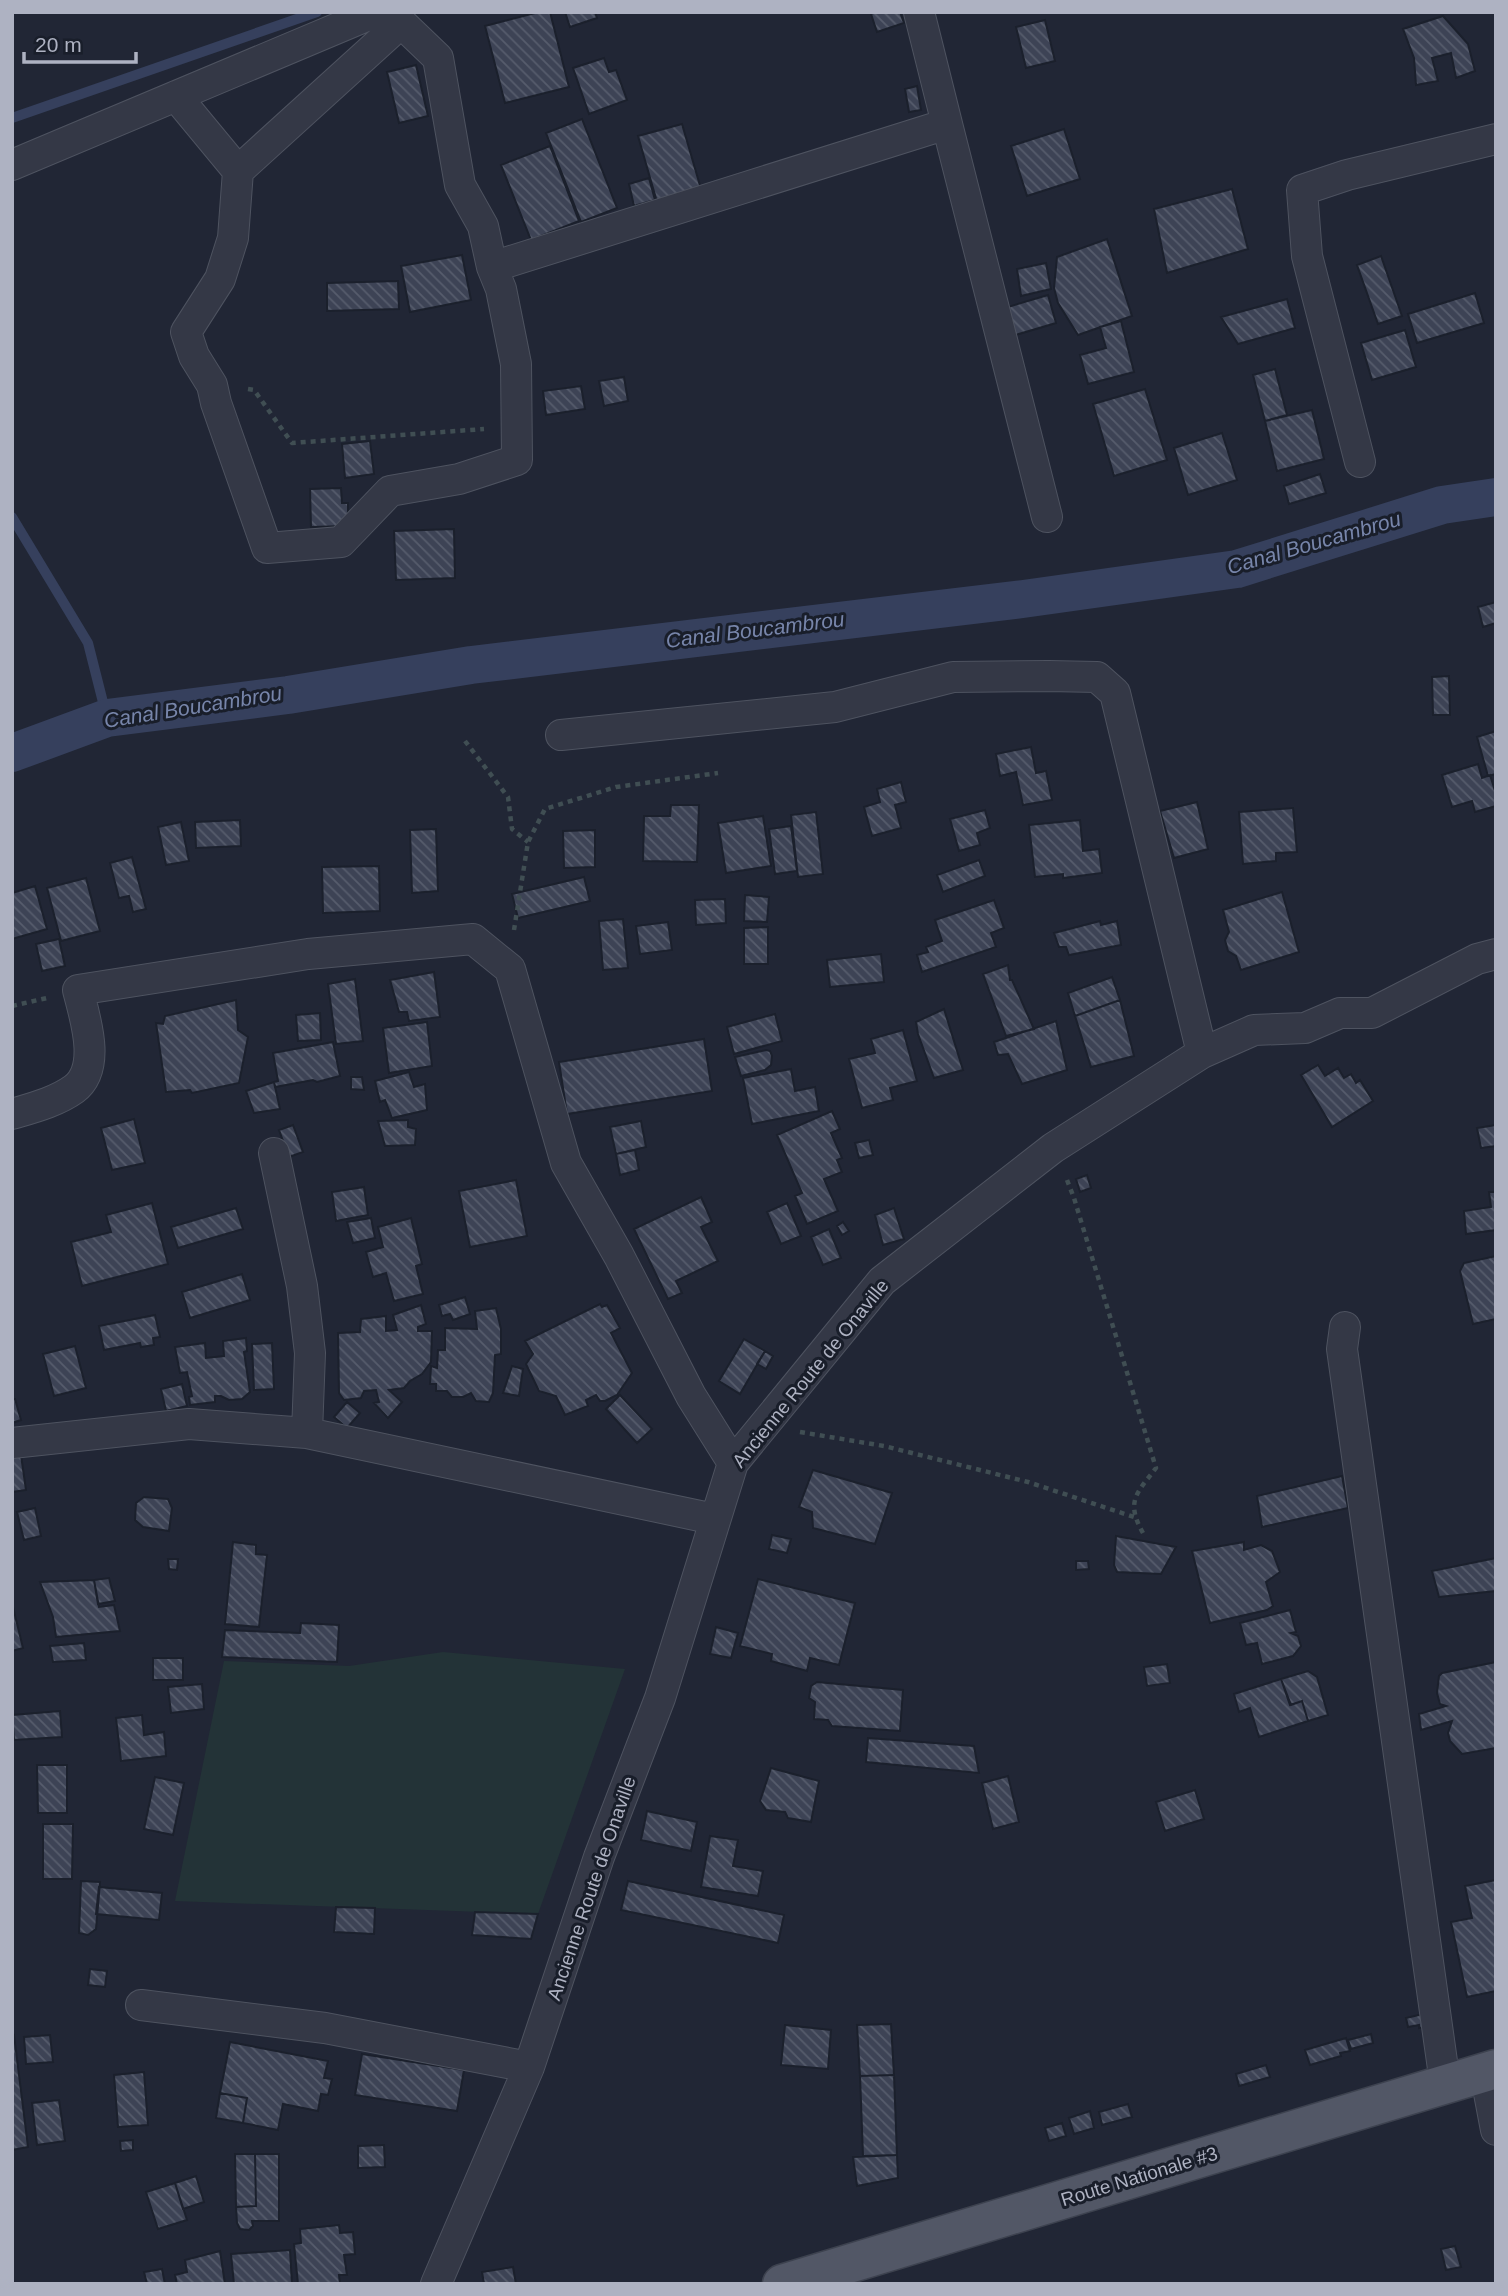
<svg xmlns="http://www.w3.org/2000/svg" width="1508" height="2296" viewBox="0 0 1508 2296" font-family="Helvetica,sans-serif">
	<defs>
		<pattern id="building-back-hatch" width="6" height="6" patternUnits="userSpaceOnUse" patternTransform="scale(1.75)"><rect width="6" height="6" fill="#3d4355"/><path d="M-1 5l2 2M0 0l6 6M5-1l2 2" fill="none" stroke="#565c6c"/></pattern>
	</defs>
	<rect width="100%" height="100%" fill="#212635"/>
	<path fill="#233337" d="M443,1652L625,1669L538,1914L175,1901L224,1661L349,1666Z"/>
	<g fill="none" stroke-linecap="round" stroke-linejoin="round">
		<path stroke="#36405d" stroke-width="10" d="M12,118L317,12
			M12,517L88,643L107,718"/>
		<path stroke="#36405d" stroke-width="38" d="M12,753L107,718L288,695L471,665L1023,599L1237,569L1442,505L1496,497"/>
	</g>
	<path fill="url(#building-back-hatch)" stroke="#1b202c" stroke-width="2" d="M539,12H550L569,87L505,103L485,26Z
		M565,12H595L597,18L570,27Z
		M875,12H900L904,23L877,32L871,14Z
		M1443,16L1468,44L1475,71L1456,78L1451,53L1432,58L1438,81L1416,85L1414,58L1403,29Z
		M1045,20L1055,61L1026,68L1016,27Z
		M604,58L609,72L616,70L627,100L589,114L573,68Z
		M416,65L428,116L399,123L387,72Z
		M917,86L921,110L909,112L905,89Z
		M582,119L617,208L581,222L546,133Z
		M682,124L701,189L657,202L638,136Z
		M1064,129L1080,179L1027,196L1011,146Z
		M550,146L579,221L531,240L501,165Z
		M649,178L655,200L634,206L629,184Z
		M1232,189L1248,249L1167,273L1154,209Z
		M1107,239L1132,316L1078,335L1058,303L1054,288L1057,257Z
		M462,255L471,300L410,312L401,266Z
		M1381,256L1402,316L1378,324L1357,265Z
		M1046,263L1051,289L1021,296L1017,269Z
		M398,281L399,309L327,311V283Z
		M1475,293L1484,323L1417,343L1408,314Z
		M1048,295L1056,323L1009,337L1001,309Z
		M1287,299L1295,328L1238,344L1221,317Z
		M1121,321L1134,372L1088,384L1080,355L1106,348L1100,327Z
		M1405,330L1416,367L1372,380L1361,343Z
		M1275,369L1287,415L1265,421L1253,375Z
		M624,377L628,401L604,406L599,381Z
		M581,386L585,409L546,415L543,391Z
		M1145,389L1167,460L1114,476L1093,404Z
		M1312,410L1324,459L1277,471L1265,421Z
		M1222,433L1237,480L1188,495L1174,448Z
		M370,441L374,474L345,478L342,444Z
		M1320,474L1326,493L1289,504L1284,486Z
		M341,488L342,503H348V526L311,527L310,489Z
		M454,529L455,578L396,580L394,531Z
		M1496,602V623L1483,627L1478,607Z
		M1449,676L1450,715H1433L1432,677Z
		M1496,731V774L1488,776L1477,737Z
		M1031,747L1036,773L1046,771L1052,800L1023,805L1016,772L1000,776L996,754Z
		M1478,764L1482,778L1490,775L1496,794V806L1475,812L1472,801L1452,807L1442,775Z
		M901,782L906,802L895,805L901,828L872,836L864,807L880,802L877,789Z
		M1197,802L1208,849L1174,858L1160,811Z
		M671,805H699L697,862L643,861L644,816H670Z
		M1293,808L1297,852L1276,853V861L1243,864L1239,812Z
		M985,810L990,828L977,833L980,845L959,851L950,819Z
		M816,812L823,874L798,877L791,815Z
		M763,816L771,866L726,873L718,823Z
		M240,820L241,846L196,848L195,822Z
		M1080,820L1083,851L1099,849L1102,873L1063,878V874L1035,877L1029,825Z
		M181,822L189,861L166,865L158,827Z
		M791,826L797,871L775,874L769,829Z
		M436,829L438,891L412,893L410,830Z
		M595,830V867L564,868L563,831Z
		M132,857L146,909L133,912L129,896L119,898L110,863Z
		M979,860L985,876L943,892L937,875Z
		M379,866L380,911L323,913L322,867Z
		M584,877L590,901L518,918L512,894Z
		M86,878L100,931L61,941L47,888Z
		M35,886L47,929L12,939V893Z
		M1282,892L1299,952L1241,970L1236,956L1228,951L1225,940L1229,932L1223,910Z
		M745,895L769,897L767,922L744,921Z
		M725,899L726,923L696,925L695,900Z
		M994,900L1004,928L991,933L996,947L922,972L917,955L928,952L926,947L942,941L935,920Z
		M623,919L628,968L603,970L599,921Z
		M1100,921L1101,925L1117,921L1121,945L1069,955L1066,947H1059L1054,933Z
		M668,922L672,950L640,954L636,926Z
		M768,927V964H744V928Z
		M59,939L65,966L42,971L36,944Z
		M881,954L884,982L830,987L827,960Z
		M1008,965L1010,980H1012L1034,1029L1006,1036L983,974Z
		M434,972L440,1017L409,1021L407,1012H399L390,980Z
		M1112,977L1120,1000L1075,1016L1068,993Z
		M355,979L363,1041L336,1044L328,984Z
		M236,1000L238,1030L248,1037L239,1083L192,1093L190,1090L166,1092L156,1023L163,1024L165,1016Z
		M1120,1000L1134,1056L1091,1067L1075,1016Z
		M944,1009L963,1070L934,1078L918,1034L916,1022Z
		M320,1013L321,1040L298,1041L296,1015Z
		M775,1014L782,1041L734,1054L727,1027Z
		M1056,1021L1067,1070L1022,1084L1008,1054L998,1055L994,1042Z
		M427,1022L432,1066L389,1073L383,1028Z
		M903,1030L917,1081L890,1088L893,1100L862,1108L849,1059L875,1053L871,1039Z
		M704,1039L712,1091L567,1114L559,1062Z
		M333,1042L340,1076L317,1082L313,1080L275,1087L274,1082L278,1081L273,1053Z
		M766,1050L770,1051L772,1056L771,1065L765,1070L741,1076L735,1057Z
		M1318,1065L1325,1076L1338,1068L1344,1078L1351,1074L1356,1083L1360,1080L1373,1101L1332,1127L1301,1075Z
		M791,1069L795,1091L815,1087L819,1111L752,1124L743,1078Z
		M409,1072L414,1087L425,1084L427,1110L392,1118L385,1100L380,1102L375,1081Z
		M351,1077H362L364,1090L351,1089Z
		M274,1082L280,1109L254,1113L246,1091Z
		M832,1111L840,1129L831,1133L842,1158L837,1160L842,1172L824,1179L838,1211L807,1224L795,1196L802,1193L777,1135Z
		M134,1119L145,1163L112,1170L101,1128Z
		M408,1120V1127L416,1129L415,1145L385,1146L378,1121Z
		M641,1121L646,1147L616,1154L610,1127Z
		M293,1125L303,1152L289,1157L279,1130Z
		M1496,1125V1146L1481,1148L1477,1128Z
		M869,1140L873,1155L859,1158L855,1143Z
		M635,1150L639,1170L620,1175L616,1154Z
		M1087,1175L1091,1188L1080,1192L1076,1179Z
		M516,1180L527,1236L470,1247L459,1191Z
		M364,1187L368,1215L336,1221L332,1192Z
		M1489,1192H1496V1230L1466,1234L1464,1211L1491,1207Z
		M701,1197L712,1222L701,1227L718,1261L676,1281L682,1293L668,1299L634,1229Z
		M152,1203L168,1264L82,1286L71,1242L111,1232L106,1215Z
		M787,1203L801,1236L781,1244L767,1212Z
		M236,1208L243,1229L178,1248L171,1227Z
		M894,1208L904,1239L883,1245L875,1215Z
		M371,1218L375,1238L353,1243L347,1222Z
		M411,1218L422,1264L416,1266L423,1294L394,1301L386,1273L373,1277L366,1252L383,1247L378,1227Z
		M843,1222L849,1231L842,1235L837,1226Z
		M829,1229L841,1258L823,1265L811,1237Z
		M1496,1256V1319L1473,1324L1460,1271L1464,1263Z
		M242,1274L250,1300L190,1318L182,1292Z
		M465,1297L470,1314L453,1320L450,1314L442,1316L439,1305Z
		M600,1304L602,1307L607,1305L620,1328L611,1333L632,1373L617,1395L605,1401H600L596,1395L586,1400L588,1406L565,1415L556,1396L539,1391L526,1364L533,1354L525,1341Z
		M421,1305L426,1324L418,1327V1331H432L431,1362L422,1374L410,1381L404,1388L389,1390L402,1402L388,1418L374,1403L379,1402L376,1390L364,1391L361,1398L344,1400L339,1393L338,1333L360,1332L361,1319L386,1316V1331L397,1330L393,1315Z
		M496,1308L501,1329V1354L495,1355L493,1393L489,1402L476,1401L471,1393L463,1397H452L447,1391H436V1384H430L431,1366L437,1368L438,1350H445V1328L477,1329L475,1311Z
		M155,1315L160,1337L153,1338L154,1345L141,1347L140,1343L104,1350L99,1326Z
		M246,1338L247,1351L244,1352L250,1392L242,1399L229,1400L221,1396H215V1402L190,1405L189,1397L192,1396L187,1372L180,1373L175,1347L205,1343L206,1358L224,1356L223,1341Z
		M744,1339L765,1351L740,1394L719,1381Z
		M272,1343L274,1389L254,1390L252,1344Z
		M75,1346L86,1388L54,1396L43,1354Z
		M765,1351L773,1356L766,1369L757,1364Z
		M512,1366L523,1369L519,1396L503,1393Z
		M182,1384L187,1406L166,1411L161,1389Z
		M620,1395L652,1429L637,1443L606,1409Z
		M12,1399H15L21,1420L12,1423Z
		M347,1402L360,1413L347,1428L334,1417Z
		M21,1455L26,1490L12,1492V1456Z
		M813,1470L892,1493L875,1544L813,1528L812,1512L799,1507Z
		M1342,1476L1348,1508L1262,1527L1257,1496Z
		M144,1497L168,1499L172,1508L169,1531L143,1527L135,1520L136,1503Z
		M35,1508L41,1536L24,1540L17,1512Z
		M772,1535L791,1539L787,1553L769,1549Z
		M1116,1536L1176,1547L1161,1574L1117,1572L1114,1565Z
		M233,1542L256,1545V1554L267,1555L259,1627L225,1624Z
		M1244,1542V1550L1261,1545L1272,1551L1280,1572L1266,1582L1273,1606L1267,1610L1210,1623L1192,1551Z
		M1496,1558V1591L1439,1597L1432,1571Z
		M168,1559H178L177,1570L169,1569Z
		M1076,1561H1088L1089,1569L1076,1570Z
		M109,1578L115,1601L98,1604L94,1580Z
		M758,1579L855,1603L839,1665L810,1658L807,1671L771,1661L772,1654L740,1646Z
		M94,1580L99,1607L114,1605L120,1631L56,1637L53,1617L40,1582Z
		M12,1603L23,1648L12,1651Z
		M1290,1610L1296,1632L1291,1633L1298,1636L1301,1646L1293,1656L1262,1664L1257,1643L1246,1645L1240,1623Z
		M301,1623L339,1625L337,1662L222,1657L225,1630L300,1633Z
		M716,1627L738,1633L731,1658L710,1654Z
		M84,1643L86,1660L53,1662L50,1646Z
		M153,1658H183V1680H153Z
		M1496,1662V1748L1462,1754L1450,1741L1448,1733L1452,1721L1421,1730L1419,1714L1446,1706L1440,1704L1437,1693L1439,1676L1442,1673Z
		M1167,1664L1170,1683L1147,1686L1144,1667Z
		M1308,1671L1317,1677L1328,1715L1308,1721L1302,1701L1291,1705L1281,1679Z
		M1281,1679L1290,1705L1302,1701L1308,1721L1259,1737L1250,1708L1239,1712L1234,1694Z
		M817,1682L903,1690L900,1731L832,1726L828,1720L814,1719L815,1702L809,1698L811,1686Z
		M202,1684L204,1709L171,1713L168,1687Z
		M60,1711L62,1737L14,1740L12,1715Z
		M142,1715L144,1735L164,1732L166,1756L121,1761L116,1718Z
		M868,1738L974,1746L979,1773L866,1762Z
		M37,1765H67V1813H38Z
		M771,1768L819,1781L811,1822L788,1818L785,1812L766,1810L760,1801Z
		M1008,1776L1019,1822L993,1829L982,1783Z
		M155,1777L184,1783L173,1835L144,1829Z
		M1195,1790L1204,1819L1165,1831L1156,1802Z
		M647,1811L697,1822L691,1851L641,1840Z
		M43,1824H73L72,1879H43Z
		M710,1836L738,1840L733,1866L763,1871L758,1896L701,1887Z
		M1496,1880V1991L1467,1997L1451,1922L1472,1918L1465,1886Z
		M81,1881L100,1882L96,1929L88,1935L79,1933Z
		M628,1881L784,1915L778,1943L621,1910Z
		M99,1887L162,1893L159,1920L96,1914Z
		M336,1907L375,1908L374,1934L334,1932Z
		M475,1912L538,1914L531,1939L472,1935Z
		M90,1969L107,1971L105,1987L88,1985Z
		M1423,2014L1426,2027L1419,2028V2025L1408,2027L1406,2018Z
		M891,2024L894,2075L860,2076L857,2025Z
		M785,2025L831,2030L828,2069L781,2065Z
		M1371,2034L1373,2043L1351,2049L1348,2040Z
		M14,2035L28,2147L12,2150V2036Z
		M50,2035L53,2062L26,2064L24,2037Z
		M1346,2038L1350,2051L1340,2053L1341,2056L1310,2065L1305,2050Z
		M230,2042L328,2061L324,2078L332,2079L328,2095L321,2094L318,2111L283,2104L278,2130L243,2123L247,2098L220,2093Z
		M362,2054L464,2070L457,2111L355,2095Z
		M1266,2065L1270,2077L1239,2086L1236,2074Z
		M144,2072L148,2125L118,2127L114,2075Z
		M894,2075L897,2155L863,2156L860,2076Z
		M220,2093L247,2098L243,2123L216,2118Z
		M59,2100L65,2141L37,2145L32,2103Z
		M1128,2104L1132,2117L1102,2125L1099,2112Z
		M1090,2111L1094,2128L1074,2134L1069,2118Z
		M1062,2123L1066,2136L1049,2141L1045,2128Z
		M133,2140V2150L121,2151L120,2141Z
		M384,2145L385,2167L358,2168V2146Z
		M235,2154H255L256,2206L236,2207Z
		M255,2154H279V2221H252L253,2226L249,2230L240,2229L237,2223L236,2207L256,2206Z
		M897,2155L898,2178L857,2186L853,2157Z
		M196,2176L204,2202L183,2209L175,2183Z
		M175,2183L187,2220L158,2229L146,2192Z
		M339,2225L340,2233L353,2232L355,2254L344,2255L347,2275H339L340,2284H298L294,2244L301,2243L300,2229Z
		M1455,2246L1461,2267L1446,2270L1441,2249Z
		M290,2250L292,2284H234L231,2254Z
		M220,2251L225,2284H177L175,2275L187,2272L185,2260Z
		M513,2267L516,2284H484L482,2272Z
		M162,2269L165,2284H147L144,2272Z"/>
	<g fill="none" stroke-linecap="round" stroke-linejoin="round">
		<g stroke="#4e5360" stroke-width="32">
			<path id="street" d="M176,96L238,171L233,238L220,279L186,332L194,356L212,385L216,403L267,548L341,542L390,491L459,479L517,460L516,364L501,289L492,267L483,226L460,185L438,58L390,12
				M947,124L1047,517
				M12,165L376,12
				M238,171L401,23
				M492,267L947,124L919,12
				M1360,462L1307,256L1302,190L1347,175L1496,139
				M561,735L835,707L953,677L1049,676L1097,677L1115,693L1202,1053
				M12,1114C32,1108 56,1102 74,1089C102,1068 85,1018 78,990L308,954L473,939L510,969L566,1163L619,1256L691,1396L733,1463
				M274,1153L302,1286L310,1353L307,1433
				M1345,1327L1342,1349L1445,2083
				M12,1443L189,1424L307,1433L714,1519
				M141,2005L325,2028L529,2067
				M1485,2072L1496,2130
				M436,2284L529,2067L599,1857L660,1698L733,1463L882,1281L1053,1148L1202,1053L1254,1030L1305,1028L1340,1013H1372L1477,959L1496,954"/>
		</g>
		<g stroke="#3d424f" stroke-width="41">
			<path id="primary" d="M782,2284L1496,2069"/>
		</g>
		<path stroke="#404e53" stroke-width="4.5" stroke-dasharray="5 5" stroke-linecap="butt" d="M248,389L254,390L292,443L484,429
			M465,741L508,797L512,829L528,842
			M514,930L528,842L545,809L616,787L718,773
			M12,1006L47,998
			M1067,1180L1074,1198L1156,1468C1137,1493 1125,1501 1143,1533
			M800,1432L884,1446L1028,1482L1134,1517"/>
		<use href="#street" stroke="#343846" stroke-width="30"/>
		<use href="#primary" stroke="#525766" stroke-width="38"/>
	</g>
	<g text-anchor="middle" stroke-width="6" stroke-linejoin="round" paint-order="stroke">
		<g font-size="19" fill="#aeb2c2" stroke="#191e2a">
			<text transform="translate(810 1373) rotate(-51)" y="7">Ancienne Route de Onaville</text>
			<text transform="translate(591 1888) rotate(-71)" y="7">Ancienne Route de Onaville</text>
			<text transform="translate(1139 2176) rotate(-17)" y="7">Route Nationale #3</text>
		</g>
		<g font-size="21" font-style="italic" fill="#7785aa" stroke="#191e2a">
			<text transform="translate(1314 543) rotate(-16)" y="7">Canal Boucambrou</text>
			<text transform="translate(755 630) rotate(-7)" y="7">Canal Boucambrou</text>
			<text transform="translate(193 707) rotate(-9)" y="7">Canal Boucambrou</text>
		</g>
	</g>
	<rect width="1508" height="2296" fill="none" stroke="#aeb2c2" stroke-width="28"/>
	<path d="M24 52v10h112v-10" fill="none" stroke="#aeb2c2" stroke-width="3.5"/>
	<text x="35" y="52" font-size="21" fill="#aeb2c2" stroke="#191e2a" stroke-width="5" paint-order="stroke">20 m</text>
</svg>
